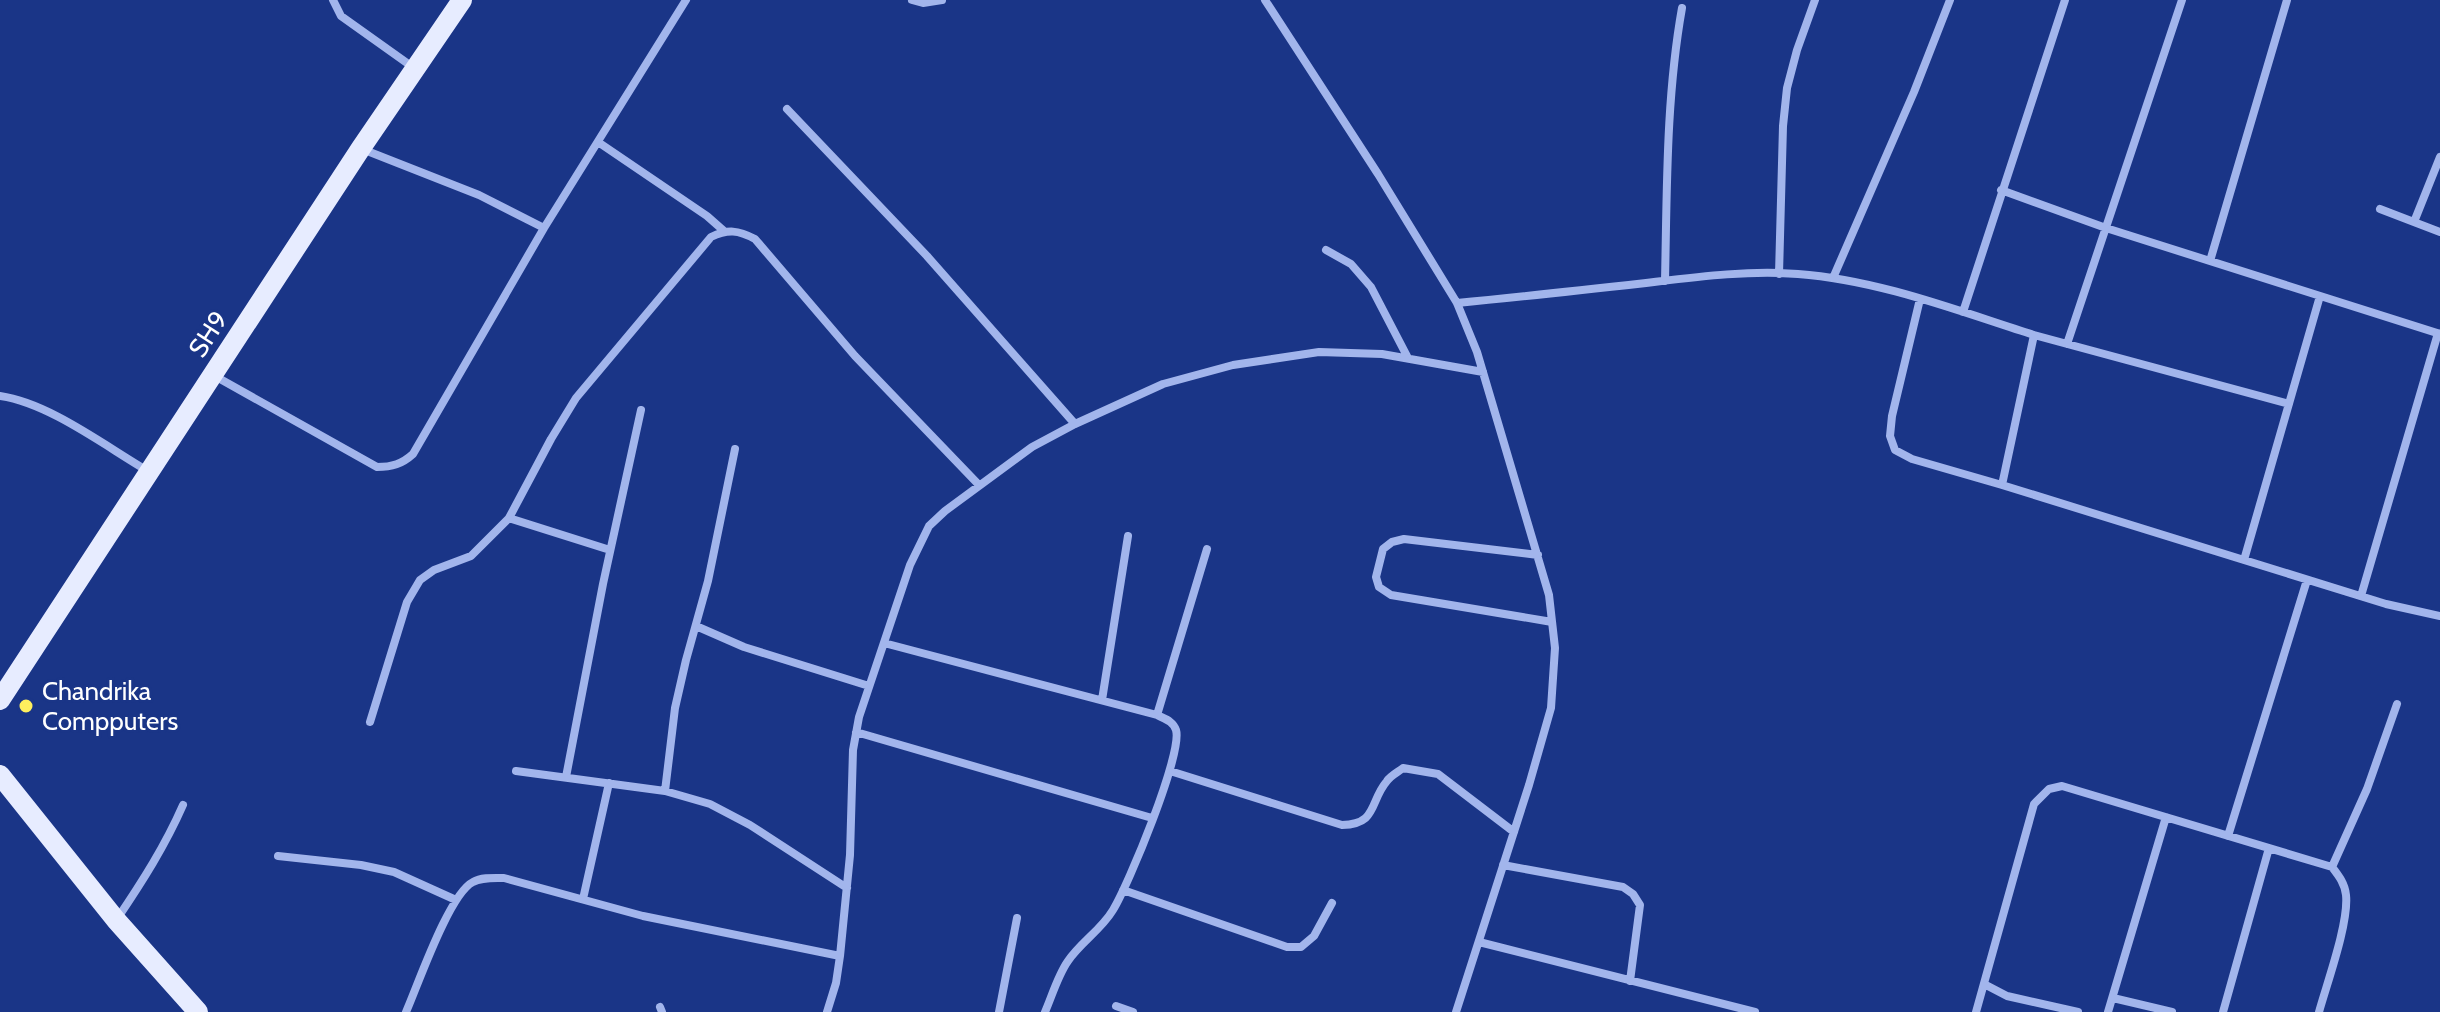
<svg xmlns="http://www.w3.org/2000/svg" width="2440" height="1012" viewBox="0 0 2440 1012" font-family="Cabin,sans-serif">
	<rect width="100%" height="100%" fill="#1a3587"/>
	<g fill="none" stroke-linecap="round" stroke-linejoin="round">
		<path stroke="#a2b5ec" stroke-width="8" d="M333,0L341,16L414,68
			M912,0L923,3L942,0
			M1265,0L1378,174L1457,303L1477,352L1549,595L1555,648L1551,708L1529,785L1456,1012
			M787,109L927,256L1075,424
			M598,142L707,216L724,231
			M362,149L479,195L544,228
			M2001,190L2106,228L2440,334
			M2380,209L2440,232
			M2414,222L2440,157
			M1326,250L1351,264L1371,287L1408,358
			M2210,261L2287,0
			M1779,274L1783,126L1787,88L1797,50L1815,0
			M1833,278L1914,92L1950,0
			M1665,281C1667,189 1666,98 1682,8
			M1920,299L1892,416L1890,436L1895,450L1912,459L2002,485
			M1457,303C1520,297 1583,290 1646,283C1696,277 1748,270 1798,274C1879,280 1958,311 2034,335L2002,485L2386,604L2440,616
			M1963,312L2065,0
			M2034,335L2289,404
			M2067,344L2182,0
			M213,375L377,467C392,467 402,464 413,454L544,228L686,0
			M0,396C49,403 105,446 148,471
			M509,518L610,550
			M1538,555L1404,539L1392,542L1383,549L1376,577L1379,587L1391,595L1552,622
			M2244,560L2320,296
			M2361,596L2438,333
			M696,626L744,647L869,686
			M884,643L1157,715C1165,719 1173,721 1176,730C1183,753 1128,886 1113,910C1101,930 1081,942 1068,961C1058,975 1052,996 1045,1012
			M1102,700L1128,536
			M1157,715L1207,549
			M370,722L407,602L420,580L434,570L471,556L509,518L551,439L576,398L711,237C728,229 738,230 755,239L855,356L979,485
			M856,732L1152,818
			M516,771L665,791L710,804L750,825L847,888
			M1170,771L1342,825C1378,824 1369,802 1387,781C1390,776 1398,772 1403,768L1438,774L1514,832
			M566,777L603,584L641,410
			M665,791L675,708L686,660L708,581L735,449
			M2228,836L2307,580
			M278,856L361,865L394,872L456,900
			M1503,865L1623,887L1633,894L1640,905L1630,981
			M2332,867L2367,789L2397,704
			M1123,890L1287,947H1301L1314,936L1332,903
			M583,899L609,783
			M117,919C142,882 165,846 183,805
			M1479,942L1755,1012
			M1984,984L2007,996L2078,1012
			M2113,998L2172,1012
			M1116,1006L1133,1012
			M660,1007L662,1012
			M406,1012C418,985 449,894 473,882C482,877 494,878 504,878L643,916L840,956
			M827,1012L836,983L840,956L850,855L853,750L859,717L910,565L929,526L945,511L1032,447L1075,424L1163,384L1233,365L1319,352L1382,354L1483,372
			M999,1012L1017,918
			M1976,1012L2034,804L2049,789L2062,786L2332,867C2339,876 2345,884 2346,895C2349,923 2327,983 2319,1012
			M2108,1012L2166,817
			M2223,1012L2269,848"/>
		<path stroke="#e7ecff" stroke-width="20" d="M0,700L361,148L462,0
			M0,775L116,920L198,1012"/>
	</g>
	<circle fill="#ffef5e" stroke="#1a3587" stroke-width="3" cx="26" cy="706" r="8"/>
	<g text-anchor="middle" stroke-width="6" stroke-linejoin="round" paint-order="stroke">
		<g font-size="26" fill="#fff" stroke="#1a3587">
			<text transform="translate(208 334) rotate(-57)" y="9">SH9</text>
		</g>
		<g font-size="26" fill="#fff" stroke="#1a3587" text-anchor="start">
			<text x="42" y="700">Chandrika<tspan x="42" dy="30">Compputers</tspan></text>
		</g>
	</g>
</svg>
